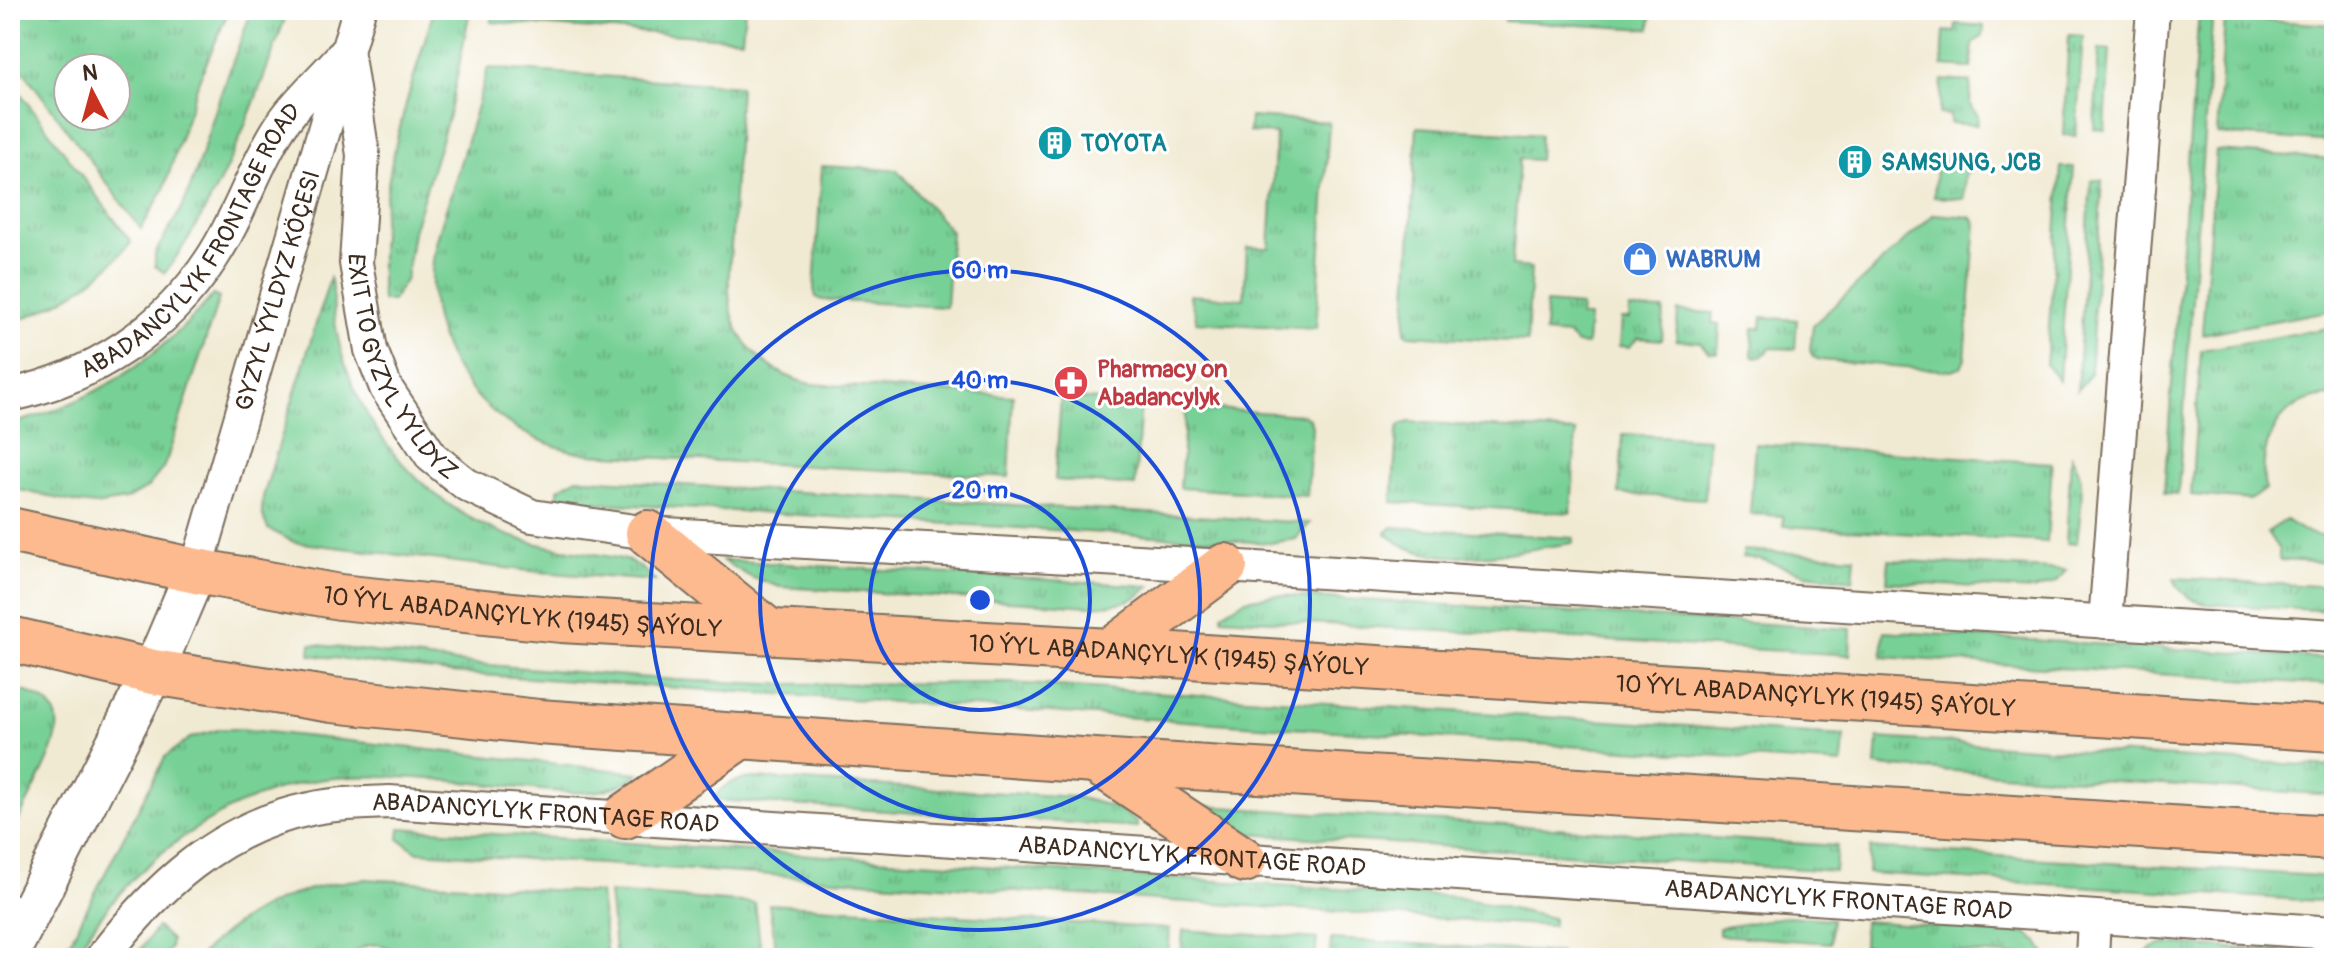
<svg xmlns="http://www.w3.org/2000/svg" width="2344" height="968" viewBox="0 0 2344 968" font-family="Pangolin,sans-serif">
	<defs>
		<pattern id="grass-tufts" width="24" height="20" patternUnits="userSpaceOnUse" patternTransform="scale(2)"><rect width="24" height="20" fill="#77d095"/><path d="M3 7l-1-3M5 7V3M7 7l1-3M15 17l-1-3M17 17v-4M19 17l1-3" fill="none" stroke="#63a979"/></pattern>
	</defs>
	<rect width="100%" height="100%" fill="#fff"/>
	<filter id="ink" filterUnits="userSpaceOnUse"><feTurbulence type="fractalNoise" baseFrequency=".0125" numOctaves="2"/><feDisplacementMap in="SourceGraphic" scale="16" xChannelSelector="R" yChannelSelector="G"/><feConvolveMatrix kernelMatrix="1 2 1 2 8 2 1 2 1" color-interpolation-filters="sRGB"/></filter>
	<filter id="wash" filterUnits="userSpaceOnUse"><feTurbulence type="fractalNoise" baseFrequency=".006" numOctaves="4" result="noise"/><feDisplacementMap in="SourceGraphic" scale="32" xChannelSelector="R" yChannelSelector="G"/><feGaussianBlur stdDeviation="1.8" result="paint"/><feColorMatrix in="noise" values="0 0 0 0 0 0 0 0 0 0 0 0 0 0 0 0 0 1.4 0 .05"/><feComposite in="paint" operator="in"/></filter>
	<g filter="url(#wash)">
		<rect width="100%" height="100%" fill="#f1ead3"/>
		<path fill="url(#grass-tufts)" stroke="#597d5a" stroke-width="2" fill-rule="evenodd" d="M10,10H229L199,80L164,189L141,229L10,53ZM68,68H116V116H68Z
			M252,10H288C255,103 224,193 165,273L155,266V253L183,206L196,172L220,96Z
			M434,10H470L450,112L413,231L406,279L392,301H382C374,195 404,110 434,10Z
			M494,10H745L742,39L491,22Z
			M2199,10H2213L2178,494L2164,493Z
			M2225,18L2334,25V142L2217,134Z
			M1956,24L1984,26L1983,35L1973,44L1971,68L1942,66L1944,31L1955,32Z
			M2069,35L2083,36L2076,136L2063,135Z
			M2099,49L2110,50L2105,130L2094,129Z
			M488,68L740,86C737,135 735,185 732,234C730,261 725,293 734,320C745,353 777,376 810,384L1013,396L1009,477L588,454C493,439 422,361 433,261C435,238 445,214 452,191C464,150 476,109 488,68Z
			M10,79L131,242C101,280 57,308 10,323Z
			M1942,80L1971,82L1970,105L1978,116L1977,125L1950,123V115L1939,114Z
			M1250,117L1329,122L1316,329L1196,322C1197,312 1190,305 1190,295L1244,299L1247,247L1269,248L1276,134L1249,132Z
			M1417,127L1540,135L1539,160L1519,159L1512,266L1531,268L1527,342L1409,335L1405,332Z
			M2216,151L2334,159V310L2202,334Z
			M1948,155L1976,157L1975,166L1965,175L1964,199L1934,197L1936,162L1947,163Z
			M822,166L897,170L951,231L946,307L822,300L816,297L814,289Z
			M2061,167H2074L2059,381L2046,365Z
			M2091,180H2102L2090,375L2077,390Z
			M1934,214L1971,217L1976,223L1965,358L1961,367L1952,371L1820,360L1813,357L1810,350L1813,325Z
			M330,278C334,288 333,302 334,313C336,331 340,350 346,367C375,452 446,522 534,543C566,551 598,553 630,561L643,569L655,581L539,572L294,542L268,529L262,513L263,497Z
			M213,295L219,298L168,456L163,468L147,488L125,500L96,505L78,503L10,488V424C91,404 160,358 213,295Z
			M1546,303L1581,306L1580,317H1589L1587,345L1577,344L1568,335L1545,333Z
			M1629,309L1664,310L1662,340L1638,338L1629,347L1619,346L1621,319H1629Z
			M1678,311L1713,313L1712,324L1720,325L1718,353L1708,352L1700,342L1676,340Z
			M1762,317L1797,320L1795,349L1771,348L1761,357L1752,356L1753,328H1761Z
			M2334,327V396C2281,396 2257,442 2265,489L2250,500L2191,495L2201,350Z
			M1061,397L1141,403L1135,486L1055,480Z
			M1186,407L1303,415L1310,419L1312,427L1307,496L1180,488Z
			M1409,422L1576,432L1571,513L1392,502L1397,432L1400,425Z
			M1623,434L1708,439L1705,499L1619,494Z
			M1755,444L2052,463L2047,542L1783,526V516L1750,514Z
			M2071,456C2089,479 2079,517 2077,544L2066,543Z
			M577,478L601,480L1310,523L1296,539L1270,543L599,503L558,497V489Z
			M2286,520C2301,531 2315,537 2334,538V563L2279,560V550L2267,532Z
			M1392,527L1574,538L1573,543C1522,549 1427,575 1386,533Z
			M1743,550L1855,557L1853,580L1806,574L1760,559L1743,557Z
			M721,560L1150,586C1135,604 1112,605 1090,606L780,587L751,577Z
			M1889,560L2066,570L2057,582L2034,590L1887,582Z
			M2174,578L2334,587V611L2206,604C2190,599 2179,594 2174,578Z
			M1275,595L1851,629L1850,655L1222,618V614L1245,600Z
			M1884,631L2334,659V685L1882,657Z
			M311,644L452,662L675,680L767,684L1011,683L1844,736L1842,764L450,673L310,655Z
			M10,687C70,702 64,728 41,775C31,796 20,816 10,837Z
			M221,729H241L639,773C607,801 562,792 523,788C460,782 397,773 334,778C252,786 168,836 115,899C99,917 85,938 72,958L64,953L165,757L190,738Z
			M1878,738L2334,767V795L1876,766Z
			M753,778L1076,797L1115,807L1137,823V827L714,800C721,783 737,780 753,778Z
			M1205,806L1837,846L1835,871L1248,834L1204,811Z
			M400,828L1457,897L1553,918V926L418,852L399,839Z
			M1870,848L2334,877V902L1868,873Z
			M365,879L600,893L607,958H402C386,941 365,939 350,958H198C243,909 300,885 365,879Z
			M609,893L755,903L761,952L694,958H616Z
			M769,904L1170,929L1168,958H922L776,949Z
			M1789,916L1832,919L1830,943L1719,935V928Z
			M1864,921L2025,933L2038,942L2047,958L1863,946Z
			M157,927L171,940L170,949L161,958H134Z
			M1183,930L1317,939L1315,958H1181Z
			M1331,939L1560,953V958H1330Z
			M2165,944L2334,954V958H2141L2152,948Z"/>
		<path fill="#77d095" stroke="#597d5a" stroke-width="2" d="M1506,10H1651L1650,29L1505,21Z"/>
	</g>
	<g filter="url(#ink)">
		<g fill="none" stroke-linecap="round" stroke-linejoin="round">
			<g stroke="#7b6d5d" stroke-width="36">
				<g id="minor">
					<path id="s1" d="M347,50L363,155L356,263L371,350L386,388L432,457L467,485L532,516L648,533L1225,566L2334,636"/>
					<path id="s2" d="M10,395C93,378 166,329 212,258C238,219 252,173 276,133C292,106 319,82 340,58"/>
					<path id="s3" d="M196,571L359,10"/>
					<path d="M2105,622L2153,10"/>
					<path id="s4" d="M102,958C156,887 220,827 310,809C336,803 363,803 389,802L2334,933"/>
					<path d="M2092,958L2094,918"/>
				</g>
			</g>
			<g stroke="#7b6d5d" stroke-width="44">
				<path id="tertiary" d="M10,951L153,672L196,571"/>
			</g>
			<g stroke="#7b6d5d" stroke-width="48">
				<g id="primary">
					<path id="s5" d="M10,530L196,571L340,597L561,620L1111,651L2334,729"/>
					<path d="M648,533L767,630"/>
					<path d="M10,639L153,672L332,700L539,722L1095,761L2334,838"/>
					<path d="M1111,651L1225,566"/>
					<path d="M1097,762L1244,860"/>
					<path d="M625,816L741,736"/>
				</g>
			</g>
			<use href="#minor" stroke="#fff" stroke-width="32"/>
			<use href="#tertiary" stroke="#fff" stroke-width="40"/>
			<use href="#primary" stroke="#fcba8e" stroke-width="44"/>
		</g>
	</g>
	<g fill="none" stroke="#1d4ed8" stroke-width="4">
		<circle cx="980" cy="600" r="110"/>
		<circle cx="980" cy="600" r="220"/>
		<circle cx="980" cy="600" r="330"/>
	</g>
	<defs>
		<g id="building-disc" transform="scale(1.8)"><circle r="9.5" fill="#0f9aa8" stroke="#fff"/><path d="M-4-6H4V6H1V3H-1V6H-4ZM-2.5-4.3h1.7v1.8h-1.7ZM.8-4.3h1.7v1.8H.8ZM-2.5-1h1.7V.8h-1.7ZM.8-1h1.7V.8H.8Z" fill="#fff"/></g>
		<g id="shop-disc" transform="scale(1.8)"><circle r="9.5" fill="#3f7fe0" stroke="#fff"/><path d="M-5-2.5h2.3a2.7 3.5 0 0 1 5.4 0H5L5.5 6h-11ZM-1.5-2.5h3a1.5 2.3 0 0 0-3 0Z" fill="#fff"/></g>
		<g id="pharmacy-disc" transform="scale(1.8)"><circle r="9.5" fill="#e0444e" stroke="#fff"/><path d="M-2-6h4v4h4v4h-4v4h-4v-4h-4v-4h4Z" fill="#fff"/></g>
	</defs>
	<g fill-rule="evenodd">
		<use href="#building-disc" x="1055" y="143"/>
		<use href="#building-disc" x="1855" y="162"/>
		<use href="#shop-disc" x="1640" y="259"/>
		<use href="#pharmacy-disc" x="1071" y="383"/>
	</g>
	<g text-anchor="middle" stroke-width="6" stroke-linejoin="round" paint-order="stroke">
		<g font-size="24" font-weight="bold" fill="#0d838f" stroke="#fff" text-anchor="start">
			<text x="1081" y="151">TOYOTA</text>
			<text x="1881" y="170">SAMSUNG, JCB</text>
		</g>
		<g font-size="24" fill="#3b2a1e" stroke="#fff">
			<text dy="8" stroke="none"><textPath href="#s2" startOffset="250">ABADANCYLYK FRONTAGE ROAD</textPath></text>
			<text dy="8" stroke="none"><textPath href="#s3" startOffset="292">GYZYL ÝYLDYZ KÖÇESI</textPath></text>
			<text dy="8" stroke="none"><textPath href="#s1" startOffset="330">EXIT TO GYZYL YYLDYZ</textPath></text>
			<text dy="8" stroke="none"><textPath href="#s5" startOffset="520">10 ÝYL ABADANÇYLYK (1945) ŞAÝOLY</textPath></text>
			<text dy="8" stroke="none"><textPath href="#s5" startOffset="1168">10 ÝYL ABADANÇYLYK (1945) ŞAÝOLY</textPath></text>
			<text dy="8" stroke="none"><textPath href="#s5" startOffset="1816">10 ÝYL ABADANÇYLYK (1945) ŞAÝOLY</textPath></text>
			<text dy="8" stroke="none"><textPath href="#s4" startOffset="498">ABADANCYLYK FRONTAGE ROAD</textPath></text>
			<text dy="8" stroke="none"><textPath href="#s4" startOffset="1146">ABADANCYLYK FRONTAGE ROAD</textPath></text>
			<text dy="8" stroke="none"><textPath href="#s4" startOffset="1794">ABADANCYLYK FRONTAGE ROAD</textPath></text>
		</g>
		<g font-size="24" font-weight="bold" fill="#366cbe" stroke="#fff" text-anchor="start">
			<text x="1666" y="267">WABRUM</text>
		</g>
		<g font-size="24" font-weight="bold" fill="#be3a42" stroke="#fff" text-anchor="start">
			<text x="1097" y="377">Pharmacy on<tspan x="1097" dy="28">Abadancylyk</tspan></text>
		</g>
	</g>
	<circle cx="980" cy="600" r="12" fill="#1d4ed8" stroke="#fff" stroke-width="4"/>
	<g font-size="24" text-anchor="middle" font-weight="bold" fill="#1d4ed8" stroke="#fff" stroke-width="6" stroke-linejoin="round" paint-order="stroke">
		<text x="980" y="278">60 m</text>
		<text x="980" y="388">40 m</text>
		<text x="980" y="498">20 m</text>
	</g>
	<rect width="2344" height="968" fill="none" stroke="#fff" stroke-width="40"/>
	<g transform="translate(92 92) rotate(354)"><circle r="38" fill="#ffffff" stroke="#b1aaa5" stroke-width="2"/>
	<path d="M0-6L14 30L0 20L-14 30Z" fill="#c8321e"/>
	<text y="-12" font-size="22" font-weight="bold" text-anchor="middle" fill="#3b2a1e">N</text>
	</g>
</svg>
